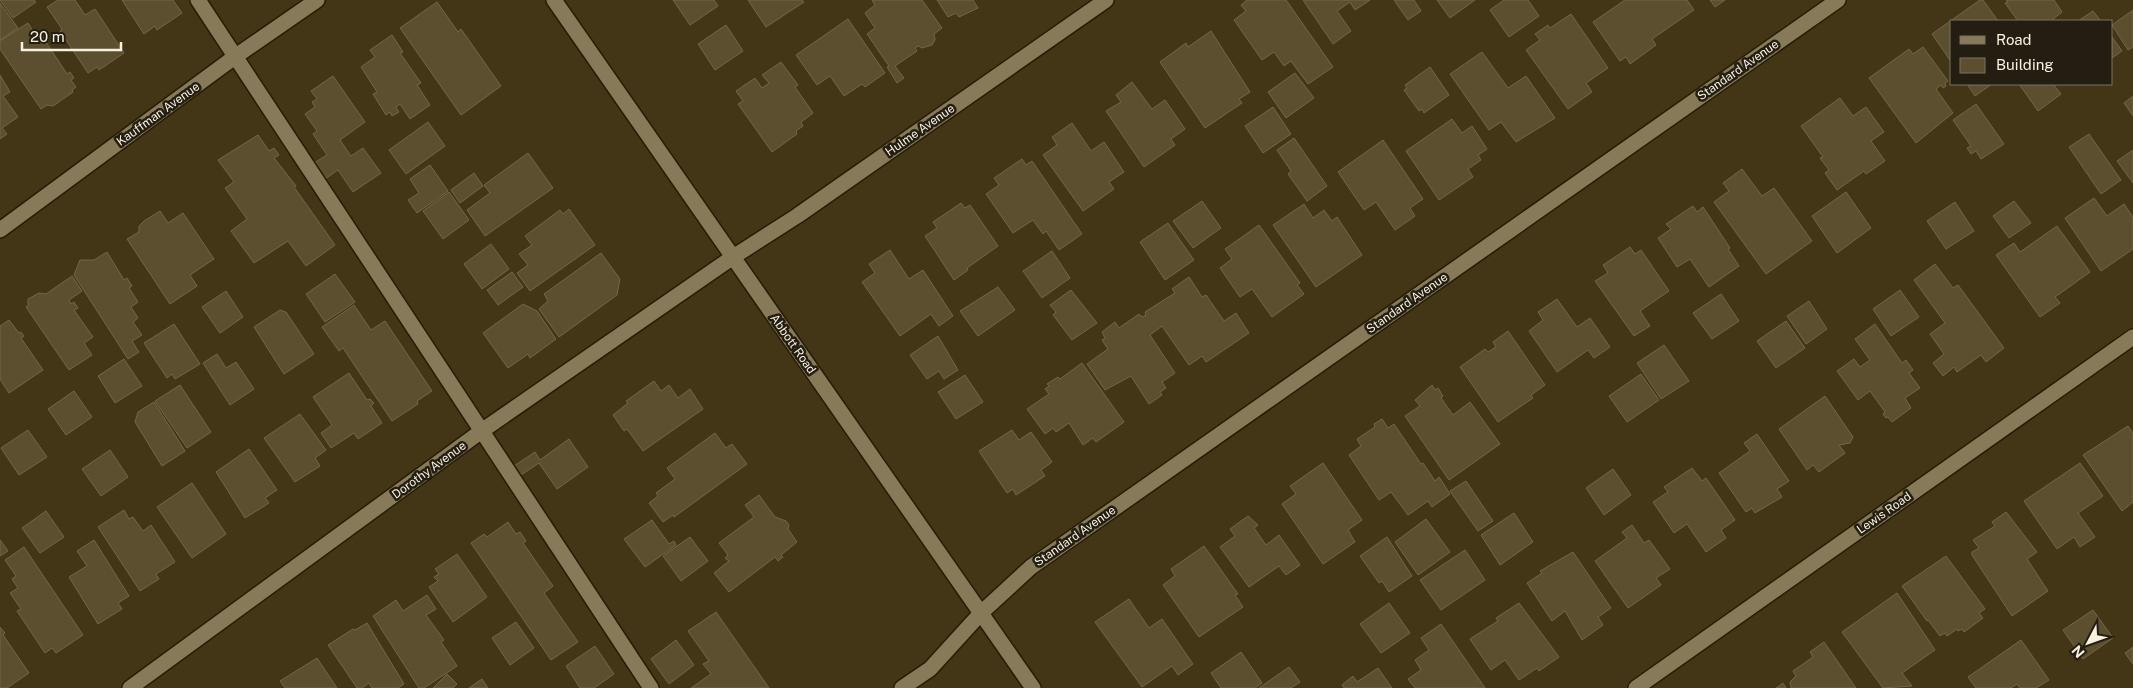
<svg xmlns="http://www.w3.org/2000/svg" width="2133" height="688" viewBox="0 0 2133 688" font-family="'Public Sans',sans-serif">
	<rect width="100%" height="100%" fill="#423617"/>
	<path fill="#5b4f2f" stroke="#746747" d="M0,0H34L36,2L13,18Z
		M58,0H75L85,15L95,9L124,53L99,70L97,67L88,73L60,31L62,29L47,7Z
		M122,0H173L182,13L157,30L155,26L144,34Z
		M673,0H714L718,6L690,25Z
		M748,0H802L804,2L766,27Z
		M872,0H922L942,28L934,34L935,40L932,45L922,48L918,46L915,48L917,51L895,66L904,78L897,83L887,67L889,66L867,34L875,28L865,13L875,5Z
		M937,0H973L978,8L959,17L956,13L948,17Z
		M1247,0H1286L1333,67L1308,84L1291,61L1284,66L1274,52L1262,60L1234,20L1246,11L1241,5Z
		M1303,0H1370L1355,10L1350,2L1337,11L1351,31L1333,44Z
		M1394,0H1414L1421,11L1408,20Z
		M1437,0H1475L1450,18Z
		M1504,0H1528L1539,16L1509,37L1490,10Z
		M1625,0H1687L1694,10L1652,39L1656,45L1630,64L1626,57L1620,61L1593,22Z
		M1710,0H1725L1715,7Z
		M1980,0H1983L1998,21H1952V63L1932,34Z
		M2006,0H2054L2062,12L2053,19L2055,21H2018L2005,3L2008,2Z
		M437,2L458,32L461,29L501,86L461,115L400,28Z
		M0,3L18,28L0,40Z
		M2133,10V47L2128,50L2112,25Z
		M2093,11L2101,21H2078Z
		M1571,14L1608,68L1586,83L1592,92L1568,109L1526,50L1540,40L1535,34L1548,25L1550,28Z
		M848,19L885,73L865,87L862,84L844,96L830,76L817,85L796,55Z
		M28,23L38,39L42,36L67,74L70,72L74,78L71,80L76,87L72,90L73,92L53,106L47,105L41,109L0,49V41Z
		M726,25L743,51L715,70L698,44Z
		M1211,31L1250,92L1239,99L1242,103L1205,128L1160,62L1186,43L1188,47Z
		M392,35L403,52L400,53L421,83L417,85L430,105L410,119L400,104L396,107L399,112L392,116L390,112L386,115L373,94L377,92L361,67L375,57L370,50Z
		M2112,37L2122,51L2112,58Z
		M1923,47L1948,81L1945,83L1946,86L1943,88L1941,85L1936,89L1953,113L1916,143L1869,78L1909,49L1913,54Z
		M1482,52L1508,88L1526,76L1555,118L1516,142L1501,122L1489,130L1450,74Z
		M781,62L798,85L795,87L813,113L801,122L803,126L796,131L797,134L772,152L738,104L743,101L736,91L755,78L762,88L769,83L762,75Z
		M1430,67L1449,95L1424,113L1422,109L1419,111L1404,90L1407,88L1405,85Z
		M1295,73L1314,98L1286,118L1268,92Z
		M0,75L10,92L3,96L18,117L2,128L7,134L0,139Z
		M333,76L365,122L340,140L351,156L363,148L381,173L353,192L338,170L325,179L314,163L327,155L313,134L317,131L305,114L315,107L312,102L317,99L311,91Z
		M1132,82L1152,109L1165,100L1185,129L1171,139L1175,145L1144,167L1106,111L1121,102L1116,95Z
		M1967,84H1992L1975,96Z
		M2019,84H2053L2061,94L2038,111Z
		M2133,96V116L2124,103Z
		M1840,98L1853,116L1866,107L1884,132L1871,141L1885,161L1866,174L1864,171L1837,190L1825,173L1829,170L1820,158L1823,157L1801,126Z
		M1976,104L2004,144L1981,159L1976,151L1971,154L1967,148L1971,146L1953,120Z
		M1273,107L1291,134L1263,153L1245,126Z
		M1452,119L1462,133L1472,126L1487,149L1478,155L1481,160L1468,169L1473,177L1439,200L1406,151Z
		M428,122L445,146L406,174L389,150Z
		M1072,123L1091,151L1104,142L1124,172L1109,182L1114,189L1083,211L1043,155L1057,145L1052,137Z
		M2089,134L2121,180L2101,194L2069,147Z
		M258,135L269,151L274,148L279,155L274,158L296,186L294,187L335,245L306,266L288,241L254,263L231,231L247,219L225,188L234,182L218,160Z
		M1294,138L1327,186L1307,201L1288,174L1291,171L1277,150Z
		M1383,140L1423,199L1410,208L1415,216L1395,230L1376,202L1364,210L1338,172Z
		M2133,150V183L2117,161Z
		M528,153L553,188L485,236L467,210L490,193L484,185Z
		M1022,159L1026,165L1032,161L1082,234L1059,250L1046,231L1043,234L1033,220L1013,233L986,194L999,185L994,178Z
		M430,165L448,191L417,213L408,200L419,193L410,179Z
		M1742,169L1762,196L1774,188L1812,241L1766,274L1714,202L1729,191L1723,183Z
		M474,173L483,186L460,203L451,190Z
		M449,192L469,220L443,239L423,211Z
		M1846,192L1871,228L1837,253L1812,216Z
		M2094,198L2107,216L2124,204L2133,217V249L2101,271L2065,218Z
		M1202,201L1221,228L1193,248L1173,221Z
		M2014,201L2031,223L2009,238L1993,216Z
		M1955,202L1974,231L1946,249L1927,221Z
		M961,203L965,208L970,205L998,246L967,268L968,270L954,280L925,236L937,228L933,222Z
		M1304,204L1313,218L1324,210L1332,221L1337,217L1362,255L1316,287L1273,225Z
		M1693,206L1697,212L1703,207L1730,248L1728,249L1739,266L1709,287L1690,259L1677,267L1658,238L1671,229L1666,224Z
		M569,209L595,245L530,291L517,273L528,265L519,254L532,245L525,236L560,210L563,214Z
		M160,211L168,223L183,213L214,259L190,275L197,286L170,304L127,239L139,232V226L144,221Z
		M1168,223L1194,260L1165,280L1140,242Z
		M1259,225L1300,283L1297,285L1304,294L1272,317L1252,289L1240,297L1220,268L1232,259L1225,249Z
		M2057,226L2090,272L2055,297L2060,303L2040,317L1996,255L2014,243L2020,252Z
		M491,244L509,269L482,289L464,264Z
		M1630,247L1635,254L1641,250L1669,291L1640,311L1650,326L1634,336L1595,281L1608,273L1603,265Z
		M890,250L909,279L923,270L953,316L939,326L931,314L900,336L862,282L875,273L869,264Z
		M1052,251L1070,278L1042,298L1023,271Z
		M107,252L124,280L127,278L132,286L129,288L138,302L131,307L138,318L133,322L142,335L132,341L139,352L128,359L74,275L80,260H94Z
		M601,253L620,279L617,295L559,337L539,309L548,301L544,294Z
		M1935,264L1953,288L1958,285L2004,348L1986,362L1981,355L1957,372L1954,367L1943,376L1933,363L1944,354L1930,334L1945,323L1914,280Z
		M512,272L523,287L498,305L487,290Z
		M335,274L355,302L325,322L306,294Z
		M72,276L82,291L69,300L71,304L74,302L78,308L74,310L93,337L84,343L92,355L69,370L26,307L28,306V299L39,293L46,294Z
		M1189,277L1202,297L1206,295L1224,321L1236,313L1249,333L1206,362L1202,356L1189,365L1162,326L1150,335L1175,373L1162,382L1166,388L1160,392L1162,395L1149,404L1131,376L1105,390L1087,364L1108,349L1102,340L1105,338L1102,332L1115,322L1119,328L1139,314L1142,317L1146,315L1145,312L1175,293L1172,289Z
		M998,287L1015,310L978,336L960,311Z
		M1071,290L1097,323L1072,340L1053,315L1056,312L1050,305Z
		M1900,290L1919,317L1891,336L1873,309Z
		M226,291L243,317L220,333L202,307Z
		M1721,294L1739,321L1712,339L1693,313Z
		M1557,299L1577,327L1590,318L1610,347L1594,358L1588,350L1557,372L1529,331L1543,320L1538,312Z
		M1809,301L1827,329L1806,344L1787,316Z
		M523,304L537,311L556,339L530,358L528,354L508,368L483,333Z
		M354,305L371,330L385,321L432,391L417,401L418,404L392,421L343,348L339,351L322,327Z
		M280,310L286,312L314,354L284,374L254,327Z
		M9,320L19,333L21,332L24,336L21,338L43,370L9,393L0,379V326Z
		M1786,321L1805,348L1776,368L1757,341Z
		M174,324L200,364L175,379L172,374L167,378L144,343Z
		M1875,324L1902,363L1906,360L1913,370L1909,373L1920,388L1905,398L1911,408L1892,422L1888,417L1886,418L1883,414L1885,412L1870,391L1858,400L1837,371L1854,359L1860,367L1870,360L1855,339Z
		M1508,331L1545,385L1531,395L1533,398L1498,422L1460,367L1485,349L1488,352L1496,347L1493,342Z
		M938,336L958,370L944,379L939,371L927,379L910,355Z
		M1664,345L1689,381L1661,399L1637,363Z
		M217,354L226,368L236,362L254,389L230,405L203,363Z
		M124,359L142,386L115,403L98,376Z
		M1082,363L1124,422L1096,442L1093,438L1083,445L1069,423L1056,432L1053,428L1045,434L1027,409L1049,394L1045,389L1049,386L1047,384L1058,377L1060,379Z
		M349,373L367,400L370,399L374,403L371,406L382,423L358,439L354,433L331,448L321,433L332,425L313,397Z
		M1641,374L1659,400L1627,422L1609,396Z
		M965,375L983,402L956,419L938,392Z
		M654,381L661,391L669,385L678,398L690,389L703,409L643,451L627,429L624,431L613,415L628,403L626,401Z
		M180,385L211,432L187,448L155,401Z
		M1432,385L1435,390L1438,388L1443,396L1441,398L1453,415L1470,402L1500,444L1449,480L1405,416L1420,406L1415,400Z
		M74,391L92,417L66,435L48,409Z
		M1825,396L1853,437L1850,443L1839,445L1845,453L1819,472L1813,465L1807,470L1779,429Z
		M154,402L185,451L162,466L135,422L138,412Z
		M300,414L326,450L315,458L320,466L295,482L264,438Z
		M1382,419L1388,428L1394,424L1421,464L1423,463L1435,481L1439,477L1450,494L1432,507L1428,501L1408,515L1391,492L1379,500L1349,455L1361,446L1357,439L1375,427L1374,424Z
		M2128,426L2133,433V502L2122,511L2083,455Z
		M28,430L47,457L19,475L1,448Z
		M1012,430L1019,440L1031,432L1052,462L1041,470L1045,476L1016,495L1013,489L1007,493L979,451Z
		M715,433L726,448L732,444L747,464L674,517L673,515L663,522L649,503L658,496L656,493L675,479L667,468Z
		M1757,434L1789,481L1777,489L1782,497L1755,513L1752,508L1746,512L1719,473L1750,451L1744,443Z
		M569,439L588,467L557,489L539,463L521,475L514,466L535,452L540,460Z
		M249,449L277,490L265,498L269,503L245,518L216,472Z
		M110,450L128,477L101,496L82,469Z
		M1323,463L1362,520L1348,530L1355,542L1323,564L1282,504L1296,494L1290,486Z
		M2080,463L2103,496L2078,513L2095,537L2080,547L2074,537L2057,549L2024,501Z
		M1692,468L1702,481L1706,478L1735,520L1721,530L1726,538L1706,552L1687,524L1674,533L1653,502L1668,492L1664,487Z
		M1613,469L1631,495L1604,515L1586,488Z
		M1466,481L1493,521L1478,531L1450,491Z
		M192,483L226,534L192,558L157,507Z
		M759,495L775,517L786,521L789,525L788,529L797,542L781,555L783,557L778,561L775,557L729,592L714,573L729,561L725,558L728,555L719,543L754,517L745,505Z
		M124,510L129,519L133,517L143,531L151,525L175,562L156,574L159,579L140,591L98,527Z
		M46,511L64,537L40,553L22,528Z
		M2006,512L2037,552L2027,559L2048,591L2012,616L1972,555V552L1979,548L1973,540L1995,526L1992,522Z
		M1514,513L1533,542L1500,565L1481,535Z
		M1248,516L1258,525L1254,528L1266,545L1279,535L1300,565L1286,575L1279,566L1249,587L1220,547L1235,536L1230,529Z
		M1426,519L1450,552L1418,575L1395,542Z
		M652,520L669,544L674,541L676,545L645,567L624,539Z
		M508,522L516,534L520,532L526,541L523,543L553,586L544,593L578,642L551,660L471,543L484,534L487,537Z
		M1632,525L1644,543L1649,540L1670,569L1656,578L1661,585L1628,608L1595,561L1627,538L1622,532Z
		M690,537L708,561L681,581L663,556Z
		M1387,537L1412,576L1389,592L1382,581L1379,583L1360,556Z
		M0,540L8,551L0,556Z
		M94,540L129,596L118,603L122,609L98,624L69,577L87,566L77,551Z
		M1204,546L1238,594L1235,595L1243,607L1199,637L1163,585L1175,576L1171,569Z
		M24,547L83,635L56,653L52,648L45,653L17,611L21,609L10,593L18,588L12,579L16,576L5,560Z
		M1465,550L1485,580L1441,610L1420,580Z
		M1573,552L1611,608L1598,617L1603,625L1582,640L1565,611L1552,621L1527,583L1542,573L1540,571Z
		M457,554L487,597L453,622L429,587L438,581L434,577L439,574L435,569Z
		M1946,556L1985,609L1979,613L1983,618L1964,632L1962,629L1958,631L1957,629L1947,636L1945,633L1940,636L1928,620L1927,621L1902,586Z
		M1897,593L1935,650L1902,673L1912,686L1883,688L1842,632Z
		M427,595L436,609L426,615L444,640L441,642L457,666L424,688H419L373,616L396,600L403,611Z
		M1129,599L1149,628L1162,619L1193,664L1178,675L1172,666L1142,687L1095,622Z
		M1389,603L1410,633L1381,653L1360,624Z
		M1519,603L1559,657L1539,671L1537,668L1519,680L1505,660L1491,670L1470,639L1498,621L1496,618Z
		M2093,610L2113,638L2083,659L2063,630Z
		M716,612L769,688H691L711,674L703,664L709,661L688,631Z
		M516,622L534,648L510,665L492,638Z
		M367,623L404,684L398,688H372L369,683L362,688H357L328,645L353,629L355,630Z
		M1441,624L1485,688H1415L1408,679L1421,670L1415,660L1429,650L1421,638Z
		M0,627L5,633L3,635L29,673L7,688H0Z
		M676,640L694,665L669,684L651,659Z
		M2021,640L2049,680L2036,688H2020L2017,684L2011,688H1976L1968,677Z
		M1824,642L1856,688H1791L1790,682L1796,676L1793,671L1813,657L1810,652Z
		M595,646L614,674L594,688H580L566,666Z
		M2133,647V664L2125,653Z
		M1241,652L1262,683L1255,688H1221L1211,673Z
		M317,658L337,688H285L280,681Z
		M1289,667L1300,682L1291,688H1259Z
		M1378,668L1392,688H1344L1342,685L1353,676L1357,682Z
		M447,674L457,684L453,688H433Z
		M482,679L488,688H469Z
		M1783,683L1786,688H1776Z"/>
	<g fill="none" stroke-linecap="round" stroke-linejoin="round">
		<g stroke="#281d00" stroke-width="18">
			<path id="minor" d="M198,0L651,688
				M554,0L1033,688
				M0,230L236,56L317,0
				M130,688L483,430L733,257L797,216L1106,0
				M902,688L930,669L981,613L1031,567L1838,0
				M1636,688L2133,337"/>
		</g>
		<use href="#minor" stroke="#877a59" stroke-width="15"/>
	</g>
	<g text-anchor="middle" stroke-width="5" stroke-linejoin="round" paint-order="stroke">
		<g font-size="12" fill="#f8f1df" stroke="#231e11">
			<text transform="translate(1738 70) rotate(-35)" y="4">Standard Avenue</text>
			<text transform="translate(158 114) rotate(-36)" y="4">Kauffman Avenue</text>
			<text transform="translate(920 130) rotate(-35)" y="4">Hulme Avenue</text>
			<text transform="translate(1407 303) rotate(-35)" y="4">Standard Avenue</text>
			<text transform="translate(793 344) rotate(55)" y="4">Abbott Road</text>
			<text transform="translate(429 470) rotate(-36)" y="4">Dorothy Avenue</text>
			<text transform="translate(1884 513) rotate(-35)" y="4">Lewis Road</text>
			<text transform="translate(1075 536) rotate(-35)" y="4">Standard Avenue</text>
		</g>
	</g>
	<rect x="1950" y="20" width="162" height="65" fill="#231e11" stroke="#787263"/>
	<rect x="1960" y="36" width="25" height="8" fill="#877a59" stroke="#787263"/>
	<text x="1996" y="45" font-size="15" fill="#f8f1df">Road</text>
	<rect x="1960" y="58" width="25" height="15" fill="#5b4f2f" stroke="#787263"/>
	<text x="1996" y="70" font-size="15" fill="#f8f1df">Building</text>
	<g transform="translate(2088 643) rotate(229)" stroke="#231e11" stroke-width="4" paint-order="stroke">
	<path d="M0-4L9 19L0 12L-9 19Z" fill="#f8f1df"/>
	<text y="-8" font-size="14" font-weight="bold" text-anchor="middle" fill="#f8f1df">N</text>
	</g>
	<path d="M22 42v8h99v-8" fill="none" stroke="#f8f1df" stroke-width="2.5"/>
	<text x="30" y="42" font-size="15" fill="#f8f1df" stroke="#231e11" stroke-width="4" paint-order="stroke">20 m</text>
</svg>
